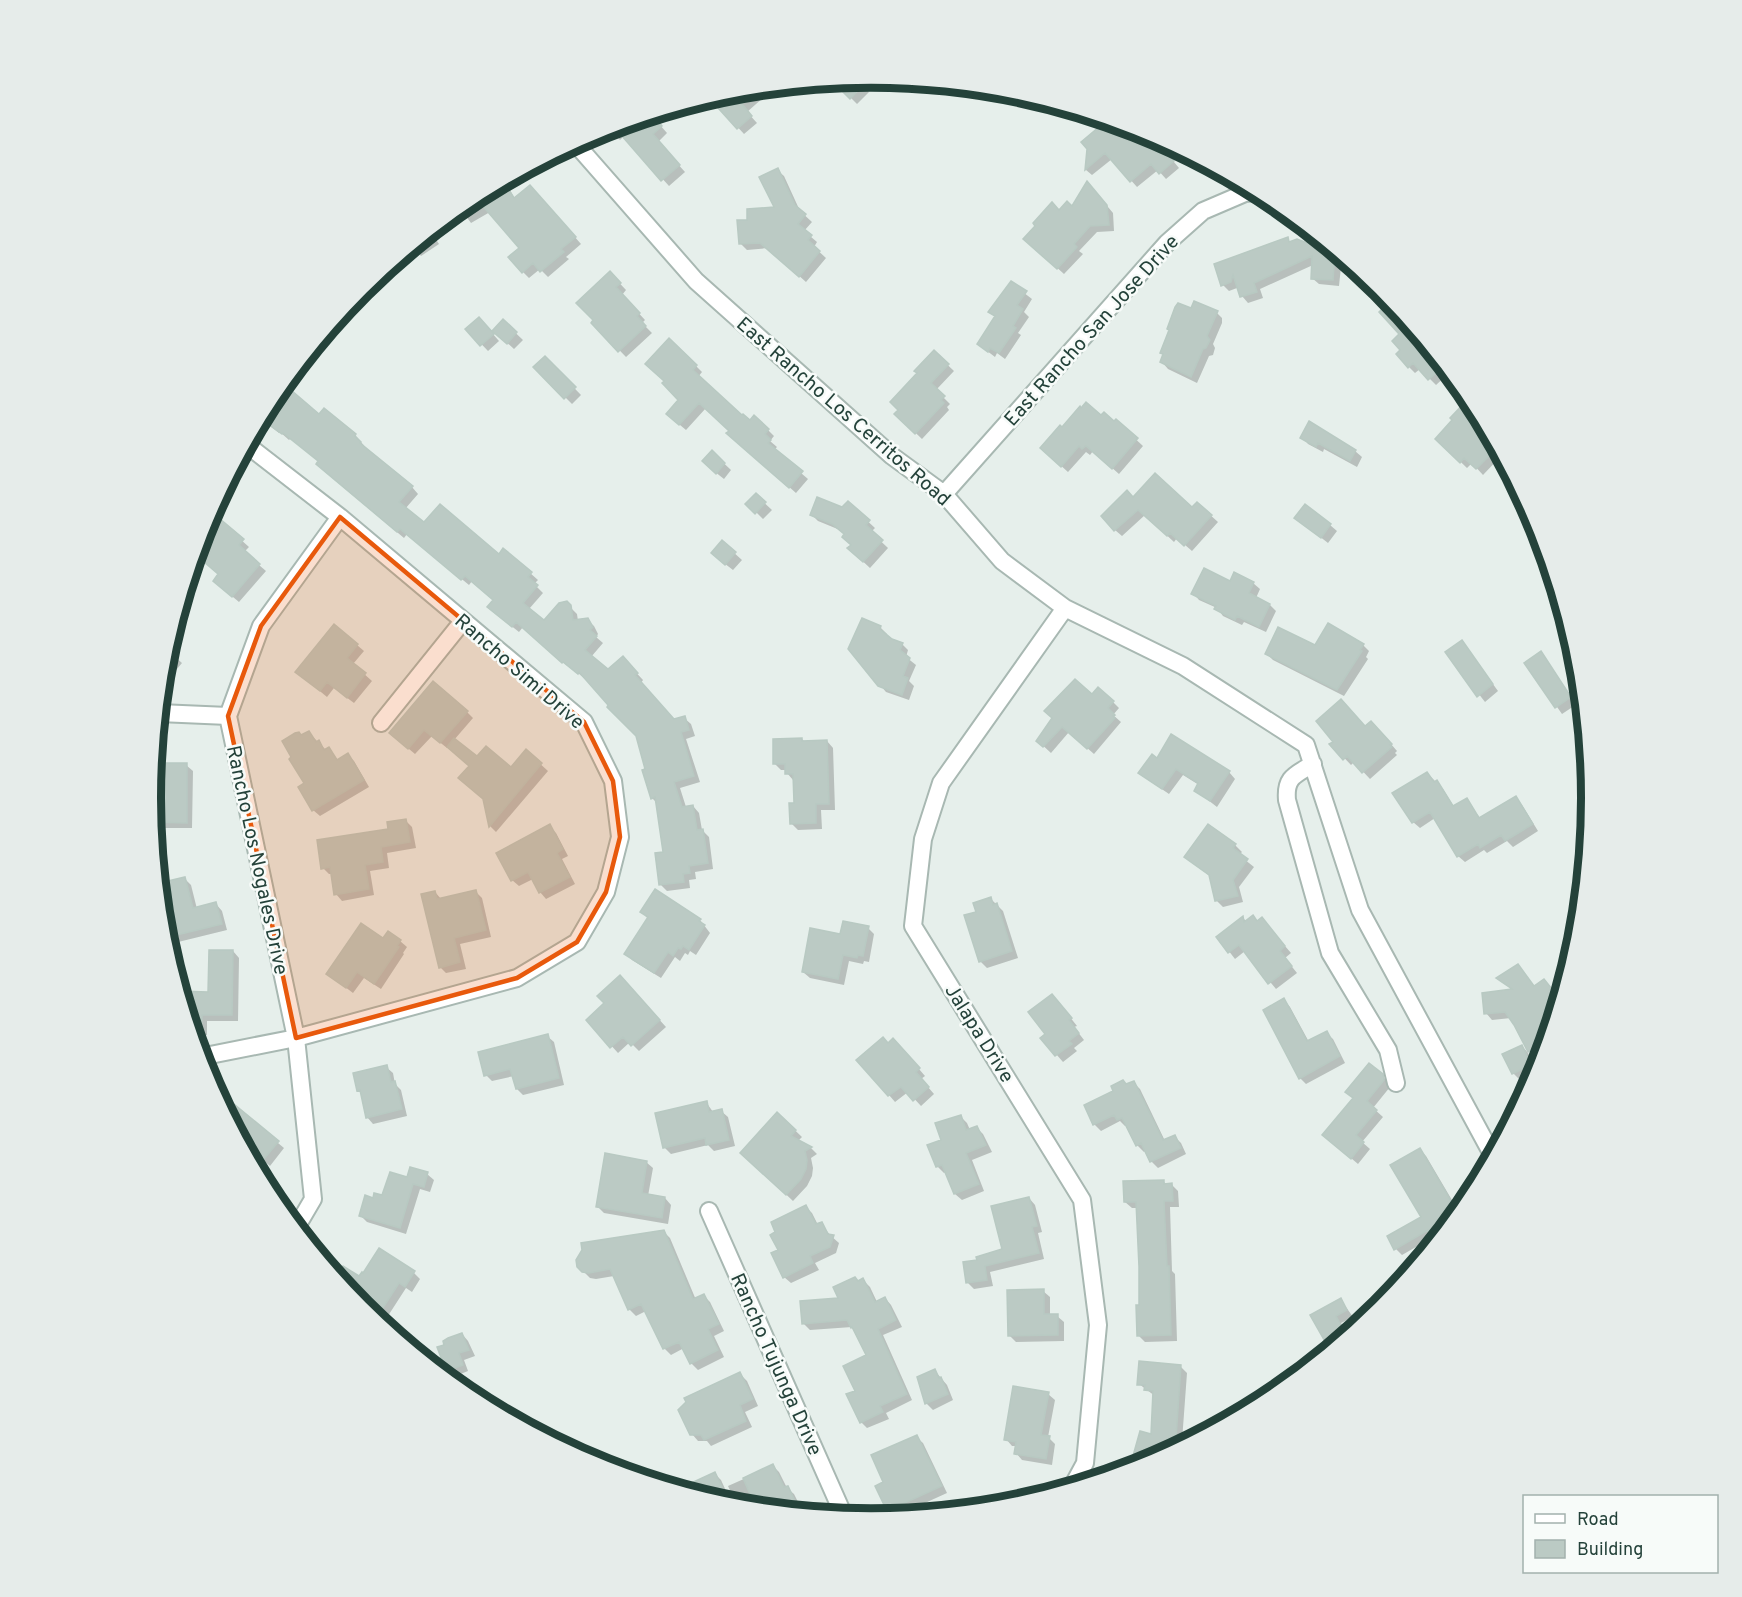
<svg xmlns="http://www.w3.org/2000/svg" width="1742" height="1597" viewBox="0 0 1742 1597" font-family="Overpass,sans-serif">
	<rect width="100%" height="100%" fill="#e6efeb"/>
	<path fill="#0003" d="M856,80L869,92L857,104L837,84L839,81Z
		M774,88L747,112L757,123L744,134L711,98L731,92Z
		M652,116L667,133L658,142L685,172L669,186L624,136L620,140L610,128Z
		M1107,121L1147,133L1177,149L1169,156L1179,168L1166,179L1158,170L1137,187L1112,159L1092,175L1086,170L1089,148L1083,142Z
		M777,170L784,176L800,211L812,222L804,231L817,242L814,247L826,258L806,282L768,248L747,250L740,243L749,221L776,209Z
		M505,181L515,199L536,193L581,244L566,257L569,259L548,277L540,269L529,278L523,272L521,248L490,212L471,223L460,208L471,199Z
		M1093,189L1113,213L1114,231L1097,232L1079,251L1083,254L1064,274L1032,245L1060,212L1072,208Z
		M431,232L439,244L421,256L413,247Z
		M1287,239L1291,243L1329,247L1342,257L1339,286L1319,284L1312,278L1313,265L1260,289L1263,298L1248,303L1242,296L1238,284L1237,288L1229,291L1223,285L1216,265Z
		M610,273L626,290L622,295L645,320L642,323L652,333L626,357L593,323Z
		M1011,283L1032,299L1024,312L1029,317L1018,333L1021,335L1005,359L997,353L995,357L978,344L996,317L990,311Z
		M1391,302L1449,373L1436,385L1420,369L1415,373L1409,367L1402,350L1401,334L1381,312Z
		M1192,310L1215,311L1222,318V323L1213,344L1215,348L1213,355L1209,356L1197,383L1168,369L1162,362L1165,356L1161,352Z
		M503,321L523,340L514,349L494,331Z
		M485,325L499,341L488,351L467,329Z
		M934,352L954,371L936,390L950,404L947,407L949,410L922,439L896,414L919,373Z
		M686,356L702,372L698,377L742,417L768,430L774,436L770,441L777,447L774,450L808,479L796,493L735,439L730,431L706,408L686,430L674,420L680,400Z
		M545,358L581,395L572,404L535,367Z
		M283,385L319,416L355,435L367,449L412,487L418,494L405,509L424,524L499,556L504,550L538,580L534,584L543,593L529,609L545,622L566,603L577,614L578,621L587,620L594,626L598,634L596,637L603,643L591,657L608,671L629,665L643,680L641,683L674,721L684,718L691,724L695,736L686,739L700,782L680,788L686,807L693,806L699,813L702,830L709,837L713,869L695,872L696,879L689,880L690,888L667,891L661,885L665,854L657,803L652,798L647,770L637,735L586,678L585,679L571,667L570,668L523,627L519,632L495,613V600L472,581L469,585L407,534L404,538L324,471L320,462L291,438L289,440L280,432L279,433L261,419L272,398Z
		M1468,396L1482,421L1478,426L1491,438L1501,456L1483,475L1472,463L1467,468L1437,439L1454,420L1462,408L1459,405Z
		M1101,417L1114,423L1116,421L1143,446L1119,474L1093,451L1090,455L1086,452L1068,472L1048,454L1062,429Z
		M1302,437L1355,451L1362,457L1357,467L1324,449L1323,452L1308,444Z
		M712,452L731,470L724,479L710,468Z
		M224,488L228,492L211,513L249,547L244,552L266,571L239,602L221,587L220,575L197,552L205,522Z
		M756,495L772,510L763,519L748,504Z
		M1134,499L1193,509L1198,504L1218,522L1192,551L1177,538L1174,542L1145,515L1122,536L1115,530Z
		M848,503L875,528L871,532L888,548L870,568L856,555L845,535L840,530L818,521L811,514L843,509Z
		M1296,518L1330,525L1337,531L1328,543Z
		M722,542L742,560L733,570L720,560Z
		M1231,583H1253L1260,589L1256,598L1270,605L1276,611L1266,632L1244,622L1242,625L1223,616L1217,608L1199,600L1193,593Z
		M880,627L887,634L886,636L902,644L908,650L906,657L916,665L909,681L914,686L909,700L886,692L850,649Z
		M1462,642L1498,691L1485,702L1447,653Z
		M357,645L364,651L353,664L372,681L354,703L334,688L327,697L304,678Z
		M1363,645L1369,651L1366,657L1368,659L1344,696L1273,660L1267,654L1315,647Z
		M167,650L182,663L161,688L164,658Z
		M1540,653L1577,704L1562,714L1526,663Z
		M1092,696L1113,702L1119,708L1113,715L1121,722L1094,754L1069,732L1051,753L1038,741Z
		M467,712L473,718L454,740L478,759L511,769L526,751L548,771L496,832L490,826L485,800L470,767L448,747L447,748L432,736L415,754L397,739Z
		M1366,728L1378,729L1397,751L1395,753L1397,755L1370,779L1354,762L1351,765L1332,745Z
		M309,733L326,750L329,749L338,760L348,755L354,761L369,787L320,816L313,810L306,784L302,737Z
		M802,739L805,742L827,741L833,748L835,810H821L822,829L798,830L791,823L796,804L793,780L787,773V770H781L775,764Z
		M1157,760L1229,772L1235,779L1217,807L1195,790L1199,785L1183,775L1169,794L1147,779L1140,773Z
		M186,765L193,771L192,828H153L151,798L153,769Z
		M1427,773L1443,789L1454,807L1466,800L1481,819L1515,798L1522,805L1538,831L1513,847L1507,841L1487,853L1484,850L1465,862L1458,856L1435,818L1420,828L1413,822Z
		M405,820L412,827L416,848L387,853L389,868L370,871L374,895L342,901L336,894L332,874H329L323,868Z
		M549,826L556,833L568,856L562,859L575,884L546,899L540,892L533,879L519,886L512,880Z
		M1209,826L1235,845L1242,852L1239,855L1254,867L1239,887L1243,902L1223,907L1217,901L1211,877L1186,857Z
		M184,878L191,885L197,909L216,904L222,911L227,930L166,945L159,885Z
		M435,892L441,899L476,892L482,898L491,937L460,944L466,969L446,973L440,967Z
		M990,898L1003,911L1018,958L987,968L980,961L977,913Z
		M642,912L700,920L710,933L696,955L690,951L688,955L685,953L680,961L675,957L661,978L632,960L626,953L648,919Z
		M1243,918L1247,922H1258L1262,919L1291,953L1285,958L1297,973L1276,989L1245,951L1235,959L1218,937Z
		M868,928L874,934L869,962L864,961L863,964L849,961L844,985L810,978L803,972L842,936Z
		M383,940L400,941L407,947L403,953L404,954L381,989L364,978L353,993L328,974Z
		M233,951L239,958L238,1021H207V1035L193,1034L210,993Z
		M1518,966L1535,987L1548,989L1557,1007L1546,1042L1544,1043L1545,1045L1543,1053L1536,1057L1529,1051L1511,1018L1492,1020L1486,1013L1513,990L1498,978Z
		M627,984L666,1027L639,1051L630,1042L618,1053L588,1020Z
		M1284,1000L1290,1007L1309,1042L1326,1033L1333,1039L1345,1063L1306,1084L1300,1078Z
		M1058,1002L1077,1026L1074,1027L1084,1040L1074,1048L1077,1051L1063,1062L1042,1038L1047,1034Z
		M547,1036L554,1042L564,1085L523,1095L517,1089L514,1076L492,1081L486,1075Z
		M888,1045L900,1047L925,1076L921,1079L934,1094L921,1106L908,1092L895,1102L889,1095Z
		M1522,1046L1528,1053L1537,1071L1520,1080L1513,1073Z
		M386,1067L393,1073L395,1084L401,1090L407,1116L373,1124L367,1117L362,1094L358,1090Z
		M1382,1076L1389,1083L1390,1087L1373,1108L1383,1117L1362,1142L1370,1149L1358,1164L1331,1141L1354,1099Z
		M1133,1082L1140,1089L1165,1141L1175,1137L1181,1143L1186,1154L1158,1168L1151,1161L1146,1150L1144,1152L1137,1145L1127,1124L1125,1126L1120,1121L1101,1131L1094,1124L1127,1086Z
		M224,1098L284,1148L270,1166L250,1149L247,1153L220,1102Z
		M706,1102L713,1112L721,1111L728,1117L735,1146L714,1151L708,1145L671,1154L664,1147Z
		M778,1114L802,1137L798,1141L811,1148L817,1154L811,1158L813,1168L812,1176L807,1186L793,1201L742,1153Z
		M961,1117L967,1123L970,1130L977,1128L983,1134L992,1152L972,1160L984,1191L962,1200L955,1194L946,1172L944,1173L937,1166L943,1141Z
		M1420,1150L1426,1156L1459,1212L1438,1238L1435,1236L1402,1255L1396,1249L1423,1217Z
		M646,1162L653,1168L648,1196L665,1198L671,1205L668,1224L604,1213L597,1206Z
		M427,1174L434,1180L430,1192L420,1189L406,1234L367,1222L361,1216L374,1200L383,1197L408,1179Z
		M1163,1181L1167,1185H1172L1178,1191L1179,1207H1170L1172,1271L1175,1274L1177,1341L1145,1342L1139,1336L1140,1306L1138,1208H1132L1125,1202Z
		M1029,1198L1035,1205L1042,1232L1038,1233L1044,1259L990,1272L993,1286L974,1289L968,1283L979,1261L1004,1250Z
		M806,1207L812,1213L818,1225L821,1224L831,1236L839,1243L836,1253L815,1263L819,1270L791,1283L784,1277Z
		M663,1231L670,1238L696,1300L704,1296L710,1302L724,1331L714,1336L724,1357L698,1370L691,1363L684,1348L671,1355L664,1348L646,1311L636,1316L629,1309L614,1276L596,1279L590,1278L578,1266Z
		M414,1273L420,1279L412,1292L406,1288L386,1319L381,1315L377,1321L361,1308L337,1278H360L364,1275Z
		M863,1280L870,1287L877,1302L885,1298L891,1305L902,1327L883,1335L912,1400L886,1413L889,1419L867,1428L861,1422L857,1391L868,1356L856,1331L852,1327L810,1330L803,1323L841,1299Z
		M1043,1291L1050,1297V1316H1057L1064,1322V1341L1016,1342L1009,1335Z
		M1341,1300L1353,1317L1341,1323L1348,1335L1332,1348L1312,1315Z
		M462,1334L468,1341L475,1356L464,1360L468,1371L453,1377L447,1370L446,1346Z
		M1180,1366L1187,1373L1182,1441L1187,1442L1146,1464L1130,1469L1152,1436L1155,1396L1139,1384Z
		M935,1371L947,1385L953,1400L933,1410L926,1403Z
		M740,1374L747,1381L758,1406L745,1412L752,1427L711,1446L707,1441H698L692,1434Z
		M471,1393L512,1420L470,1397L469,1396Z
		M1048,1394L1055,1400L1048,1437L1055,1444L1052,1465L1022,1460L1016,1453L1017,1446H1012L1006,1439Z
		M916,1437L923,1443L947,1493L914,1508L917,1514L891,1517L877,1486L885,1483Z
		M773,1466L779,1472L787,1488L794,1494L803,1512L737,1506L728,1486Z
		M715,1474L721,1480L732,1504L682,1491Z"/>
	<path fill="#bbcac4" stroke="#b8c9c2" stroke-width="1.5" d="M870,78L850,99L833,82Z
		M759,89L742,104L752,116L737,129L709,98L731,92Z
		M653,115L662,126L653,134L680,165L661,181L614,127Z
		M1106,121L1147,133L1169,145L1164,149L1174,161L1159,174L1151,164L1130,182L1105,153L1085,170L1087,149L1081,142Z
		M778,168L795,205L806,214L798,224L812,235L808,240L820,251L799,277L760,243L739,244L737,220H747V209L774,207L759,177Z
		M1087,181L1107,205L1109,225L1090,226L1074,244L1077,247L1057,269L1023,239L1035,226L1033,223L1052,202L1059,210L1067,201L1072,206Z
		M504,182L514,198L530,185L576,237L561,249L564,252L540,272L533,263L522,273L508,257L519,248L475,197Z
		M1288,237L1289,242L1297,239L1310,244L1327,245L1335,252L1333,280L1311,279L1312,256L1254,283L1257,292L1240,297L1233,275L1231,282L1221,286L1214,264Z
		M610,271L621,283L616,287L640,313L637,316L646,326L618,352L591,323L593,320L576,303Z
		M1011,281L1027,291L1017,305L1023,309L1013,326L1016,328L999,353L990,348L988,352L977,344L995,316L988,312Z
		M1194,301L1218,311L1207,336L1210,340L1206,348L1203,349L1191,377L1160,362L1163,354L1160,353L1169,330L1167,329L1175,307L1178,303L1191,308Z
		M1390,301L1444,366L1428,380L1413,363L1408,368L1396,354L1400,350L1392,341L1399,334L1379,312Z
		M479,317L494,334L480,346L465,329Z
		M503,319L517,332L507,344L492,331Z
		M669,338L697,365L693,370L742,415L743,414L750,420L754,415L769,429L765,434L771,440L768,443L803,471L789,488L726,433L729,431L699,403L679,425L666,414L678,400L662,383L664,381L645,364Z
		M934,350L949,364L931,383L945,396L941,400L944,403L915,434L894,414L898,410L890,402L917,373L914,371Z
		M545,356L576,387L564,399L533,367Z
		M284,384L319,414L324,408L356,434L355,436L361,442L360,443L413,486L399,502L424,522L440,504L499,554L503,548L532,572L528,577L538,585L523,603L544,620L559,603L567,601L571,605L573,620L588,618L593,627L590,630L597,636L585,650L608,669L623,656L638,673L635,675L674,719L685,716L689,730L681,732L694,776L674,782L682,807L693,805L697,830L703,829L708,863L689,866L690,873L683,874L684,882L659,885L655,853L663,852L655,797L651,799L642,770L645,769L636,736L607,707L608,705L579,672L578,674L563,662L562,663L516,622L512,627L487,607L493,600L465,576L461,580L400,529L397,532L316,464L318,461L283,433L282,434L261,419L272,398Z
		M1469,398L1478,413L1473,418L1489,434L1497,448L1476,469L1464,458L1460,463L1435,439L1452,420L1450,418Z
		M1086,402L1101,415L1104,412L1114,421L1116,419L1138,438L1112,469L1086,446L1082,449L1079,446L1061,467L1040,448L1060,425L1062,427L1080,406L1081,408Z
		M1309,421L1356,450L1350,461L1318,443L1316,447L1300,438Z
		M712,450L725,463L716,474L702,461Z
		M1155,473L1192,507L1197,502L1212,515L1184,546L1170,533L1167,536L1138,510L1114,531L1101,516L1127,490L1133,497Z
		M756,493L766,502L755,514L745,504Z
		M817,497L842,507L848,501L870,520L866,525L883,540L863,562L847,548L851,545L842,537L844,534L832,524L810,515Z
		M1305,504L1331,524L1321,538L1294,518Z
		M213,513L244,539L239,545L260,564L232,597L213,581L218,574L197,556L204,547L199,543L205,522Z
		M722,540L736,552L725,565L711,553Z
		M1204,568L1230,581L1234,572L1254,582L1249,593L1270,604L1259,627L1237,616L1235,620L1214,609L1216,606L1191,594Z
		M862,618L881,626L880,629L892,639L903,643L900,650L910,658L903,676L908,678L902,695L878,686L848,649Z
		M1328,623L1364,644L1360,650L1362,651L1337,690L1265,654L1278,627L1315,645Z
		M334,624L358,644L347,658L366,673L347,698L327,682L320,691L295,672Z
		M1462,640L1493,684L1477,697L1445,652Z
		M1541,651L1571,697L1555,708L1524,663Z
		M1075,679L1092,694L1098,687L1114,701L1108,708L1115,715L1113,716L1115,718L1087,749L1062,727L1043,747L1036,741L1052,718L1044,711Z
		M433,681L468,711L440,743L424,730L408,749L389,733Z
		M1341,699L1365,726L1371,721L1392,744L1390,745L1392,747L1362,773L1347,756L1343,760L1329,744L1333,742L1316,721Z
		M309,731L316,742L319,740L324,750L329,747L337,760L348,753L364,780L312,811L298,787L304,783L289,759L291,757L282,741L295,733L299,732L301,735Z
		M1171,734L1230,771L1210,801L1194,791L1198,783L1176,769L1162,789L1138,773L1152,754L1157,758Z
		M454,738L477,756L486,746L511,767L526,749L542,763L489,827L483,799L458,778L469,766L447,747Z
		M802,738V741L827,740L829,804H816V823L790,824L789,803H794L793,774H785V764H773V739Z
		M160,763H187V823L153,822L151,789H160Z
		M1427,772L1434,782L1437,780L1453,806L1467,798L1479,818L1516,796L1533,824L1505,841L1501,835L1480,848L1478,844L1457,857L1430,812L1412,823L1392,793Z
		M406,819L410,842L381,847L383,862L365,865L369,889L334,895L330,867L321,869L317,840L388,829L387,822Z
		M550,824L563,849L557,853L570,877L539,893L528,872L511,881L496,853Z
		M1208,824L1236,844L1233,848L1248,859L1233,880L1238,896L1215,901L1209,875L1184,857Z
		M185,877L193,908L216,902L222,924L164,938L159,883Z
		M655,889L701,919L699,921L705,925L689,950L683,946L681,949L678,948L673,956L668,952L654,973L624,954L648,917L640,912Z
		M476,890L486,930L454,938L460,962L439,968L421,894L435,891L437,899Z
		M991,897L993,905L997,903L1012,951L979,962L964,915L976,912L973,903Z
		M1253,915L1257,921L1262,917L1285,946L1280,951L1292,966L1268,984L1239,945L1228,953L1216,937L1243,916L1244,922Z
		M843,921L869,926L863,956L858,955L857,958L843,955L838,979L802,972L810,928L840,934Z
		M361,923L383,938L388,931L401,940L397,946L399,947L374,984L357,972L346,988L326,974Z
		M209,950H233L232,1015H202L201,1046L197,1047L180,991L208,992Z
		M1518,964L1534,986L1544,979L1556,994L1550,998L1556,1009L1550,1031L1539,1036L1543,1044L1528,1052L1514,1025L1505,1012L1484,1014L1482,993L1512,989L1496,978Z
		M620,975L660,1020L631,1046L623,1037L610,1048L586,1020L604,1003L597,996Z
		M1052,994L1072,1018L1069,1020L1079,1033L1069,1041L1072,1044L1055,1056L1040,1038L1045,1034L1028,1012Z
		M1284,998L1307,1041L1327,1031L1340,1056L1299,1079L1263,1010Z
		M548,1034L559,1078L516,1089L510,1069L484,1076L478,1052Z
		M883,1037L888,1043L893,1038L920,1068L916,1072L929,1087L913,1101L901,1087L888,1096L856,1060Z
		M1522,1045L1531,1065L1512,1074L1502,1054Z
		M1369,1063L1383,1074L1384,1080L1367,1101L1377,1110L1356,1135L1364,1142L1351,1159L1322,1135L1353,1098L1345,1092Z
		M387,1065L391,1082L395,1081L402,1109L366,1118L360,1090L357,1091L353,1073Z
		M1123,1080L1126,1084L1134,1081L1163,1140L1175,1135L1181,1148L1150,1162L1141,1143L1136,1146L1122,1118L1117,1120L1114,1115L1093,1125L1084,1105L1113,1091L1111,1086Z
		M212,1086L279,1141L263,1160L242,1143Z
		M707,1101L709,1112L722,1109L729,1140L706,1145L705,1138L663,1148L655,1113Z
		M777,1112L796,1130L791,1136L812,1147L805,1151L807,1160L806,1169L801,1179L786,1195L740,1153Z
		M961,1115L966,1130L977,1126L986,1145L966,1153L979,1184L954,1194L942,1165L936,1167L927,1145L941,1140L935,1123Z
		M1420,1148L1458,1213L1453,1220L1430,1233L1428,1230L1394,1250L1387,1236L1421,1217L1390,1165Z
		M605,1153L647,1161L642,1193L665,1197L662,1218L596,1207Z
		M410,1167L428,1172L424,1187L413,1184L400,1228L359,1216L365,1195L373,1198L374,1193L382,1195L390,1172L407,1177Z
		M1164,1180V1184L1172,1183L1173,1201H1164L1167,1266H1169L1171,1335L1137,1336L1136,1305H1139V1267L1136,1202H1124L1123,1181Z
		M1029,1197L1037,1226L1032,1227L1039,1253L985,1266L987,1280L966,1283L963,1262L977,1260L976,1257L1002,1249L991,1206Z
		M806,1205L816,1224L822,1222L828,1234L834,1235L830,1247L810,1256L813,1263L783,1278L771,1253L778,1250L770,1235L775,1232L771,1222Z
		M664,1230L693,1299L704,1294L719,1324L708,1329L718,1350L690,1364L679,1342L663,1349L641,1304L628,1310L610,1269L589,1273L582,1272L577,1267L576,1260L582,1250L581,1243Z
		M379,1248L415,1271L405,1287L399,1283L379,1314L351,1295L336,1277L343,1266L359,1276L362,1272L363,1273Z
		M855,1277L858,1281L863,1278L875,1302L885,1297L896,1320L878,1329L907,1394L880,1406L883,1412L860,1423L846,1394L855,1391L843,1366L866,1355L852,1327L851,1328L847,1320L802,1324L800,1301L838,1298L833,1287Z
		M1044,1289V1314H1058V1335L1008,1336L1007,1290Z
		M1341,1298L1347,1310L1336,1316L1346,1335L1327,1345L1310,1315Z
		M462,1333L469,1350L459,1353L463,1365L446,1371L437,1347L444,1345L443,1341L448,1338Z
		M1139,1361L1181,1365L1176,1438L1189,1441L1146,1464L1129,1470L1140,1431L1151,1434L1153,1391L1144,1390L1145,1385H1137Z
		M935,1369L939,1378L941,1377L948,1394L925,1404L917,1377Z
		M740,1372L753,1399L740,1405L746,1421L704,1440L701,1435H690L678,1410L686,1402L684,1398Z
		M1013,1386L1049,1392L1041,1435L1050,1436L1046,1459L1014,1454L1016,1442L1004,1440Z
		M917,1435L942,1486L887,1511L875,1486L883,1482L871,1455Z
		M773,1464L784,1487L788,1486L800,1512L756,1508L743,1478Z
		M715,1472L727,1498L719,1502L678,1489Z"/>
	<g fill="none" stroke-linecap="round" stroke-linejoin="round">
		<g stroke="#a8b8b2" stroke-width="20">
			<path id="minor" d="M575,143L696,281L892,456L944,494L1002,561L1065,608L1183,666L1306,745L1360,910L1493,1156
				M944,494L1167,243L1203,211L1245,193L1257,192
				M1065,608L941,783L923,839L913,926L1082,1200L1098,1325L1085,1463L1072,1487
				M159,713L228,716
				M381,723L463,621
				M1313,764C1295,775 1285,777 1287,800L1330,953L1388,1050L1396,1083
				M200,1057L296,1038L517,978L577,942L606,892L620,837L613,781L584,722L340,517L247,445
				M709,1211L844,1516
				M296,1228L313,1199L296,1038L228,716L261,626L340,517"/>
		</g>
		<use href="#minor" stroke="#fff" stroke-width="16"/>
	</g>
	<path fill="#e8590c" fill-opacity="0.2" stroke="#e8590c" stroke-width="4.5" stroke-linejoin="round" d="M340,517L584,722L613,781L620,837L606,892L577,942L517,978L296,1038L228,716L261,626Z"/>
	<g text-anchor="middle" stroke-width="5" stroke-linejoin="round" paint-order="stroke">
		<g font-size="20" fill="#24423a" stroke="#f7fbf9">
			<text transform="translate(1091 330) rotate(-48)" y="7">East Rancho San Jose Drive</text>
			<text transform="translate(844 411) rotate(41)" y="7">East Rancho Los Cerritos Road</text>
			<text transform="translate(520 671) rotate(41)" y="7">Rancho Simi Drive</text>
			<text transform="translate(258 860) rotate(78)" y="7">Rancho Los Nogales Drive</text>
			<text transform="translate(980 1033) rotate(58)" y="7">Jalapa Drive</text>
			<text transform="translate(777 1364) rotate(66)" y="7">Rancho Tujunga Drive</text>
		</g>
	</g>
	<path d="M0 0H1742V1597H0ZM161 798a710 710 0 1 1 1420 0a710 710 0 1 1-1420 0Z" fill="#e6ecea" fill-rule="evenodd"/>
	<path fill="none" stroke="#24423a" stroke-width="8" d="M161 798a710 710 0 1 1 1420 0a710 710 0 1 1-1420 0Z"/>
	<rect x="1523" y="1495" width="195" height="78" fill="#f7fbf9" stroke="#a3b1ad" stroke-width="1.5"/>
	<rect x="1535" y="1514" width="30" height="9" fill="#ffffff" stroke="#a3b1ad" stroke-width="1.5"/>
	<text x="1577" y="1525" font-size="18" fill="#24423a">Road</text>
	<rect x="1535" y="1540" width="30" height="18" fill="#bbcac4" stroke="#a3b1ad" stroke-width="1.5"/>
	<text x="1577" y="1555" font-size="18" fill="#24423a">Building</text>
</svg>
